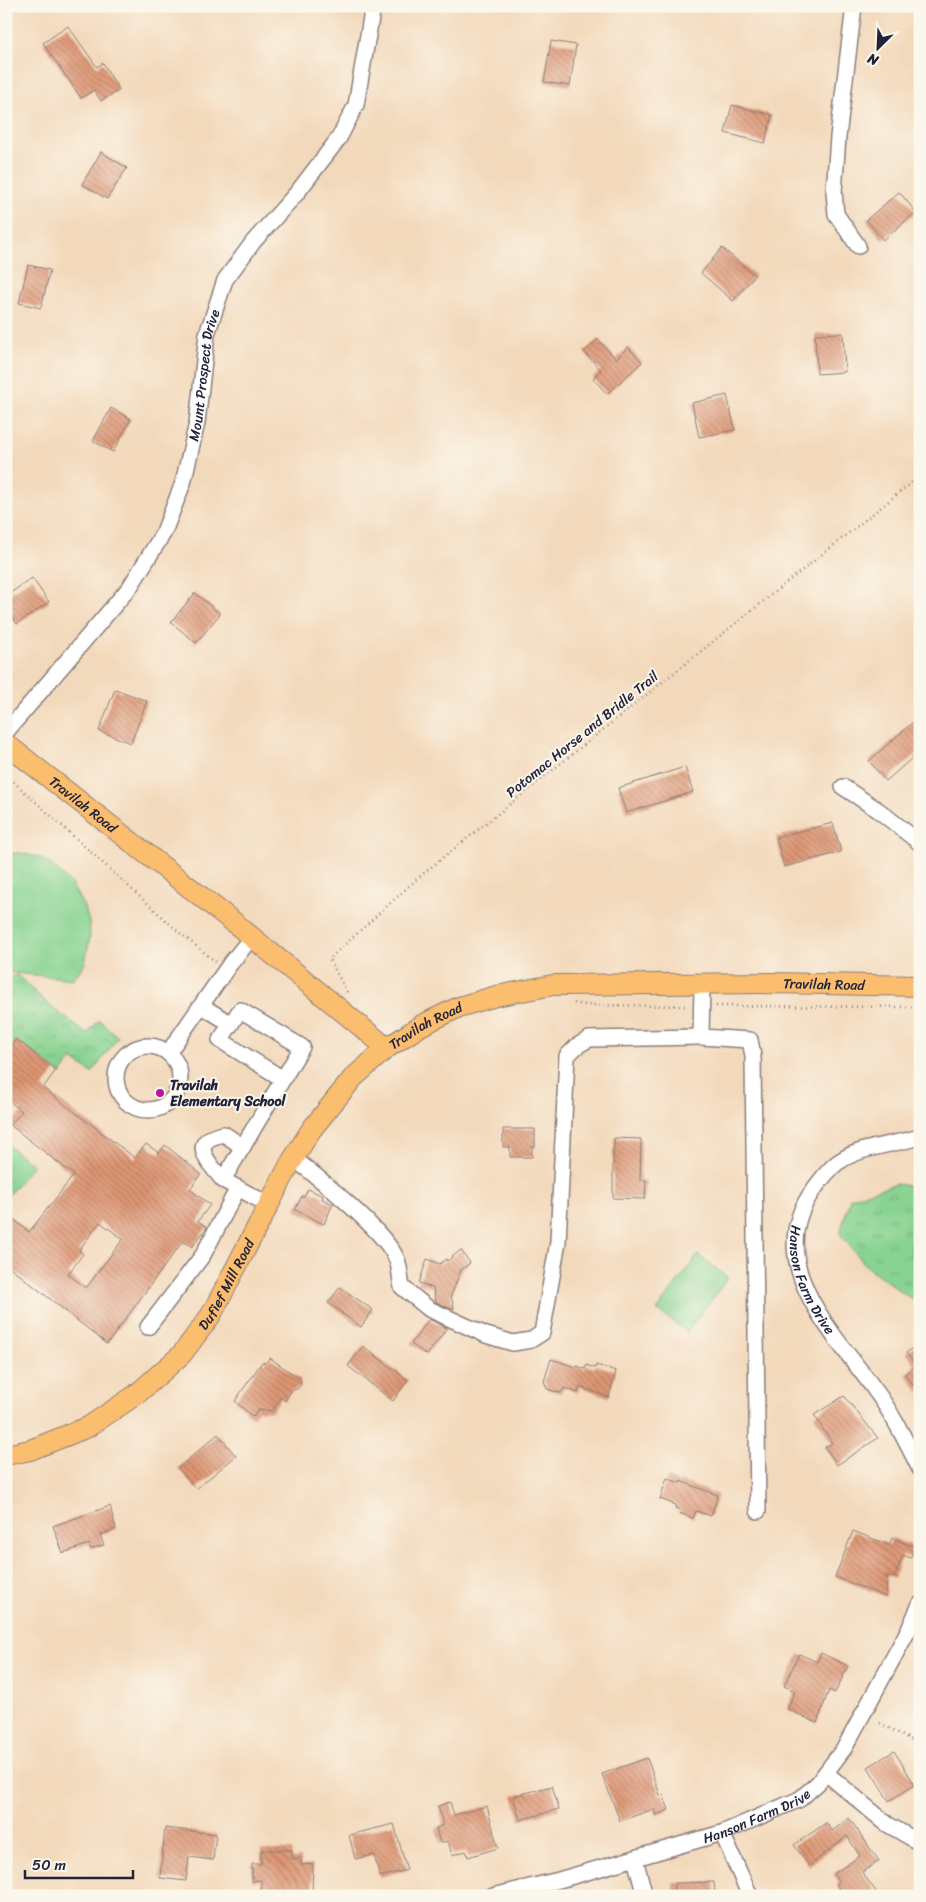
<svg xmlns="http://www.w3.org/2000/svg" width="926" height="1902" viewBox="0 0 926 1902" font-family="Sriracha,sans-serif">
	<defs>
		<pattern id="grass-tufts" width="24" height="20" patternUnits="userSpaceOnUse" patternTransform="scale(1.25)"><rect width="24" height="20" fill="#88d391"/><path d="M3 7l-1-3M5 7V3M7 7l1-3M15 17l-1-3M17 17v-4M19 17l1-3" fill="none" stroke="#75b57e"/></pattern>
		<pattern id="park-crowns" width="20" height="18" patternUnits="userSpaceOnUse" patternTransform="scale(1.25)"><rect width="20" height="18" fill="#88d391"/><path d="M2 6a3 3 0 1 1 6 0M12 15a3 3 0 1 1 6 0" fill="none" stroke="#75b57e"/></pattern>
		<pattern id="building-back-hatch" width="6" height="6" patternUnits="userSpaceOnUse" patternTransform="scale(1.25)"><rect width="6" height="6" fill="#de9674"/><path d="M-1 5l2 2M0 0l6 6M5-1l2 2" fill="none" stroke="#b47a60"/></pattern>
	</defs>
	<rect width="100%" height="100%" fill="#fbf7ec"/>
	<filter id="ink" filterUnits="userSpaceOnUse"><feTurbulence type="fractalNoise" baseFrequency=".02" numOctaves="2"/><feDisplacementMap in="SourceGraphic" scale="10" xChannelSelector="R" yChannelSelector="G"/><feConvolveMatrix kernelMatrix="1 2 1 2 8 2 1 2 1" color-interpolation-filters="sRGB"/></filter>
	<filter id="wash" filterUnits="userSpaceOnUse"><feTurbulence type="fractalNoise" baseFrequency=".0096" numOctaves="4" result="noise"/><feDisplacementMap in="SourceGraphic" scale="20" xChannelSelector="R" yChannelSelector="G"/><feGaussianBlur stdDeviation="1.12" result="paint"/><feColorMatrix in="noise" values="0 0 0 0 0 0 0 0 0 0 0 0 0 0 0 0 0 1.4 0 .05"/><feComposite in="paint" operator="in"/></filter>
	<g filter="url(#wash)">
		<rect width="100%" height="100%" fill="#f3d9bb"/>
		<path fill="url(#grass-tufts)" stroke="#557a66" d="M895,1184L920,1187V1305L867,1267L840,1234L850,1198Z"/>
		<path fill="url(#park-crowns)" stroke="#557a66" d="M17,975L49,1005L87,1034L99,1020L118,1037L92,1073L72,1059L61,1074L16,1040L6,1053V979Z"/>
		<path fill="#88d391" stroke="#557a66" d="M19,853L39,857L54,867L71,884L83,905L89,921L90,936L85,963L73,979L6,972V854Z
			M6,1144L33,1165L6,1198Z
			M698,1255L728,1278L687,1332L657,1310Z"/>
		<path fill="#7bb9ee" stroke="#4e6e94" d="M920,1217V1265L911,1257L912,1223Z"/>
		<g id="blocks">
			<path fill="url(#building-back-hatch)" fill-rule="evenodd" d="M68,26L97,67L103,63L119,90L101,101L94,90L81,98L43,43Z
				M551,41L576,45L570,86L544,82Z
				M732,105L772,115L765,143L725,133Z
				M101,152L127,168L107,199L82,184Z
				M899,192L916,212L883,240L866,220Z
				M722,248L755,275L733,301L701,273Z
				M28,265L50,270L41,308L19,303Z
				M843,333L845,372L817,374L815,334Z
				M598,339L616,359L628,347L642,362L607,394L593,378L601,370L584,352Z
				M727,395L735,430L699,437L692,403Z
				M111,408L131,419L113,452L93,441Z
				M32,578L49,602L17,624L6,609V596Z
				M195,593L220,614L196,643L171,622Z
				M115,689L147,701L131,743L99,731Z
				M913,722L920,730V751L886,781L869,761Z
				M685,767L693,792L626,813L618,788Z
				M833,823L841,852L784,867L776,837Z
				M16,1039L56,1070L43,1088L135,1158L146,1144L159,1153L165,1145L201,1174L190,1189L210,1205L198,1221L207,1227L192,1247L183,1241L107,1344L6,1264V1213L29,1232L74,1175L10,1125L22,1111L6,1099V1053ZM100,1222L123,1239L86,1288L68,1274L83,1254L79,1250Z
				M503,1129H535V1147H532V1157H510V1147H503Z
				M614,1138L641,1139L640,1180H646L645,1199L613,1198V1149H614Z
				M308,1189L323,1196L322,1199L333,1204L324,1224L295,1210L302,1196L304,1197Z
				M461,1250L470,1263L461,1270L451,1296L454,1308L451,1309L436,1302L433,1288L419,1283L427,1259L440,1264L446,1259L447,1261Z
				M340,1287L373,1310L361,1327L328,1303Z
				M429,1319L447,1328L427,1355L411,1344Z
				M920,1342V1393L905,1374L916,1365L906,1353Z
				M363,1346L408,1380L393,1401L348,1366Z
				M270,1358L300,1379L301,1385L297,1389L292,1390L285,1401L281,1397L272,1411L258,1410L253,1417L235,1401L262,1362L265,1363Z
				M551,1359L576,1367L577,1366L585,1369L586,1365L595,1368L596,1365L616,1371L609,1397L580,1387L578,1393L565,1388L560,1393L547,1389L544,1381Z
				M844,1396L878,1438L837,1465L825,1447L832,1443L814,1415Z
				M218,1434L236,1456L196,1489L178,1468Z
				M667,1478L680,1483V1481L718,1495L711,1516L696,1511L693,1518L679,1513L680,1510L675,1508L676,1505L660,1499Z
				M110,1506L116,1529L100,1535L104,1545L91,1549L89,1544L63,1553L53,1526Z
				M853,1531L889,1545L892,1538L915,1547L911,1558L903,1555L894,1578L887,1575L886,1597L835,1577Z
				M821,1653L848,1666L835,1693L829,1690L817,1723L787,1709L795,1691L784,1686L799,1654L817,1662Z
				M894,1751L915,1785L889,1801L868,1767Z
				M647,1758L660,1795L663,1794L669,1810L656,1815L654,1809L620,1821L602,1774Z
				M552,1786L559,1809L520,1820L513,1796Z
				M450,1802L454,1815L487,1806L498,1848L468,1857L466,1851L452,1855L448,1841L440,1843L436,1828L443,1825L438,1806Z
				M849,1818L879,1861L862,1872L879,1896H844L836,1884L839,1882L833,1874L860,1856L847,1836L809,1866L794,1845L826,1823L832,1831Z
				M394,1824L407,1870L380,1877L374,1855L355,1859L349,1835Z
				M165,1828L216,1834L213,1860L189,1857L186,1881L160,1878Z
				M261,1850H292V1859L301,1858V1865L313,1864L312,1895H261V1880L252,1881V1864H261Z
				M714,1882L715,1896H674V1883Z"/>
		</g>
	</g>
	<g filter="url(#ink)">
		<use href="#blocks" fill-opacity="0" stroke="#8a7e7b" stroke-width="1"/>
		<g fill="none" stroke-linecap="round" stroke-linejoin="round">
			<g stroke="#8a7e7b" stroke-width="18">
				<g id="minor">
					<path d="M854,6L838,137L834,192L836,214L858,246"/>
					<path id="s1" d="M6,732L130,587L164,532L183,483L197,423L207,334L225,280L254,241L296,194L339,138L356,105L373,6"/>
					<path d="M843,787L878,810L920,843"/>
					<path d="M702,984L701,1037L750,1040L753,1056L758,1511"/>
					<path d="M202,1006L231,1024L240,1010L302,1047L223,1180L269,1205"/>
					<path d="M231,1024L220,1040L283,1079"/>
					<circle cx="148" cy="1078" r="32"/>
					<path d="M168,1053L230,964L252,937"/>
					<path id="s2" d="M920,1137C894,1145 862,1146 840,1161C830,1167 821,1180 814,1189C760,1262 834,1333 875,1390C893,1414 906,1442 920,1469"/>
					<path d="M293,1158C318,1177 387,1233 397,1260C400,1268 400,1278 402,1287L429,1309L486,1335L513,1343L531,1340L542,1333L558,1242L567,1056L577,1046L589,1039L701,1037"/>
					<path d="M223,1180C209,1163 186,1141 224,1134L243,1147"/>
					<path d="M148,1327L203,1255L238,1188"/>
					<path d="M826,1773L887,1824L920,1843"/>
					<path d="M722,1833L750,1896"/>
					<path d="M635,1859L645,1896"/>
					<path id="s3" d="M493,1896L559,1880L722,1833L800,1799L818,1783L845,1747L910,1627L920,1604"/>
				</g>
			</g>
			<g stroke="#8a7e7b" stroke-width="22">
				<g id="major">
					<path id="s4" d="M6,744L231,920L387,1048"/>
					<path id="s5" d="M6,1455L30,1450L88,1427L137,1394L182,1354L211,1315L290,1164L311,1130L353,1078L387,1048L422,1025L459,1007L496,996L553,985L773,983L920,986"/>
				</g>
			</g>
			<path stroke="#8a7e7b" stroke-width="2.5" stroke-dasharray="1 4" stroke-linecap="butt" d="M6,775L180,933L216,962
				M347,992L329,959L419,877L920,476
				M574,1003L583,1005L688,1006
				M716,1006L920,1007
				M880,1723L920,1745
				M910,1740L920,1722"/>
			<use href="#minor" stroke="#fff" stroke-width="15"/>
			<use href="#major" stroke="#fbbd6e" stroke-width="20"/>
		</g>
	</g>
	<circle fill="#b5179e" stroke="#fbf7ec" stroke-width="2" cx="160" cy="1093" r="5"/>
	<g text-anchor="middle" stroke-width="4" stroke-linejoin="round" paint-order="stroke">
		<g font-size="14" fill="#22223b" stroke="#fbf7ec">
			<text dy="5" stroke="none"><textPath href="#s1" startOffset="418">Mount Prospect Drive</textPath></text>
			<text transform="translate(582 734) rotate(-39)" y="5">Potomac Horse and Bridle Trail</text>
			<text dy="5" stroke="none"><textPath href="#s4" startOffset="98">Travilah Road</textPath></text>
			<text dy="5" stroke="none"><textPath href="#s5" startOffset="1028">Travilah Road</textPath></text>
			<text dy="5" stroke="none"><textPath href="#s5" startOffset="622">Travilah Road</textPath></text>
			<text dy="5" stroke="none"><textPath href="#s2" startOffset="221">Hanson Farm Drive</textPath></text>
			<text dy="5" stroke="none"><textPath href="#s5" startOffset="289">Dufief Mill Road</textPath></text>
			<text dy="5" stroke="none"><textPath href="#s3" startOffset="276">Hanson Farm Drive</textPath></text>
		</g>
		<g font-size="14" font-weight="bold" fill="#22223b" stroke="#fbf7ec" text-anchor="start">
			<text x="170" y="1090">Travilah<tspan x="170" dy="16">Elementary School</tspan></text>
		</g>
	</g>
	<rect width="926" height="1902" fill="none" stroke="#fbf7ec" stroke-width="25"/>
	<g transform="translate(878 48) rotate(204)" stroke="#fbf7ec" stroke-width="4" paint-order="stroke">
	<path d="M0-4L9 19L0 12L-9 19Z" fill="#22223b"/>
	<text y="-8" font-size="14" font-weight="bold" text-anchor="middle" fill="#22223b">N</text>
	</g>
	<path d="M25 1870v8h108v-8" fill="none" stroke="#22223b" stroke-width="2.5"/>
	<text x="32" y="1870" font-size="15" fill="#22223b" stroke="#fbf7ec" stroke-width="4" paint-order="stroke">50 m</text>
</svg>
